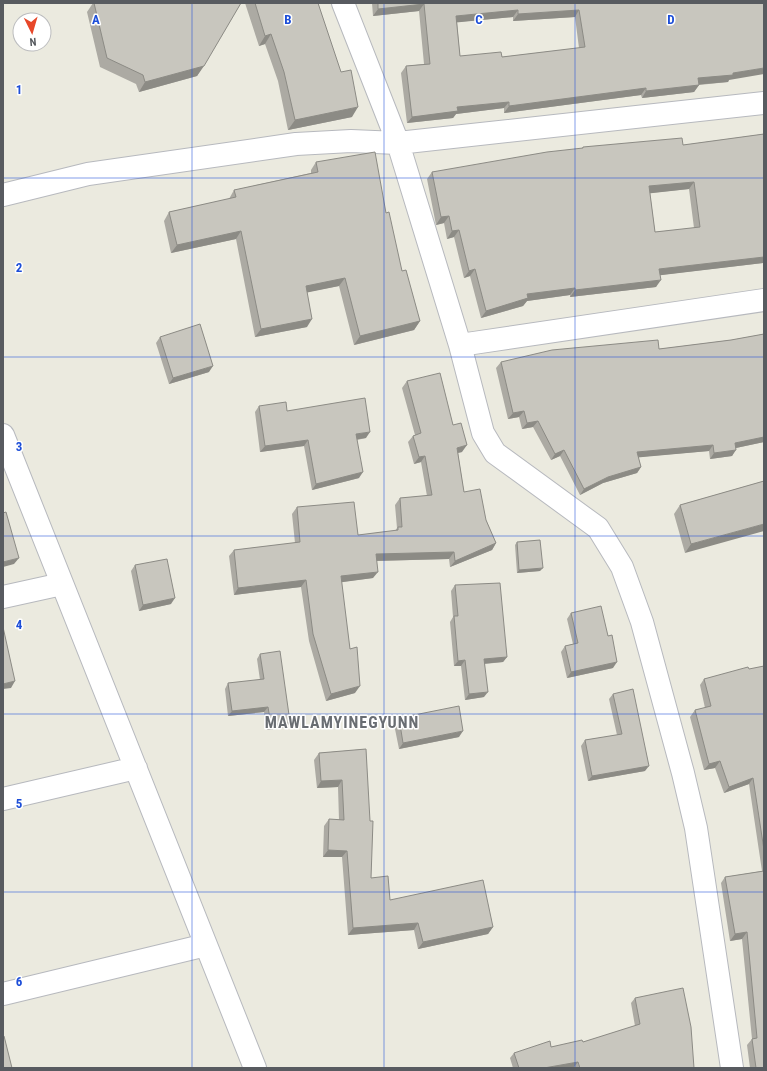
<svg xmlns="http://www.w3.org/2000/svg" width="767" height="1071" viewBox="0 0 767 1071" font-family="'Roboto Condensed',sans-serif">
	<rect width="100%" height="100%" fill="#ebeadf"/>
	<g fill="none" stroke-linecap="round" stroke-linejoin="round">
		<g stroke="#b7b9be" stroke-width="24">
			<path id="minor" d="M343,3L398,143L460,345L483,433L495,453L598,528L622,567L642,622L683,773L696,828L732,1068
				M3,195L88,174L296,144L351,141L398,143L764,103
				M460,345L764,300
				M3,435L255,1068
				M3,597L62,584
				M3,799L136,768
				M3,994L206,945"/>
		</g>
		<use href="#minor" stroke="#fff" stroke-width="22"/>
	</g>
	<path fill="#acaaa3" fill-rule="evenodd" d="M93,3H241L197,76L139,92L136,84L100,67L87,12Z
		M245,3H318L352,117L288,130L278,81L265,44L259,46Z
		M372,3H764L728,82L699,85L694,92L642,98L641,95L504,113V108L456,114L453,118L407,123L401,73L406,66L424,64L419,11L373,16ZM513,17V21L575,17L579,48L502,57L460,56L457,22Z
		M764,134V268L763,263L660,275L656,287L570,297V295L527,301L523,306L481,318L470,276L464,278L454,237L447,239L444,223L436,225L427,179L432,172L581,149L583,147L683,145ZM689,189L694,228L655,232L650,193Z
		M316,162L386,213L402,271L420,321L414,330L354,345L339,286L307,292V327L255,337L236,239L171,253L164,221L169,212L229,199L234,190L311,173V170Z
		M764,334V442L736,448L732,456L710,459L709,451L638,457L641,467L637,473L603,483L580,495L560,456L551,460L533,427L522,429L519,417L508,419L496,368L501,362L659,349L731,340Z
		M160,337L209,372L169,384L156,343Z
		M407,381L453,425L462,452L458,453L464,492L486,520L496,543L492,550L450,567L449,559L376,561L373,578L341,582L355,693L326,701L309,641L301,587L234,595L229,556L234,550L295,543L292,514L297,507L358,535L395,531L397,528L395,505L400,498L427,496L421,462L414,464L408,442L413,436L415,435L402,388Z
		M259,406L287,411L366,438L357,440L359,478L312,490L304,446L260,452L255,412Z
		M764,481L685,553L674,514L680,505Z
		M517,542L540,571L517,573L515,545Z
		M135,565L171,604L139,611L131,571Z
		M455,585L507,657L503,662L485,664L484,697L465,700L461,666H454L450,622L453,617L451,591Z
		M571,613L608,636L613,668L567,678L561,652L565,646L573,644L567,619Z
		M260,654L287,727L267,730L264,712L228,716L225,689L228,683L260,680L257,659Z
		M764,666V1068H750L747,1045L752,1039L742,939L730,941L721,883L725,877L762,871L749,784L724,793L715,768L704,770L690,717L695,710L705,708L700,685L704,679Z
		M613,694L645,771L588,781L581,746L585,740L617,735L609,699Z
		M399,718L459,737L399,749L394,724Z
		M366,749L371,878L390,900L493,927L488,934L418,949L414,930L348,935L342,857H323L324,826L329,819L339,820L338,787L317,788L314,760L319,753Z
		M635,998L694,1068H575L574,1067L571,1068H513L510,1058L514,1053L583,1042L635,1026L631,1003Z"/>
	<path fill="#8c8b85" d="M424,4L419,11L373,16L378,9Z
		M518,10L513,17L451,23L456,16Z
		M579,10L575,17L513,21L518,14Z
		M271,34L265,44L259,46L265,36Z
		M204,66L197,76L139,92L145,82Z
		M764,68V74L729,80L728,82L693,85L698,78Z
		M699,85L694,92L642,98L646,91Z
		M646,88L641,95L504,113L509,106Z
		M509,102L504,108L456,114L453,118L407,123L412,117L457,107Z
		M358,107L352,117L288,130L295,120Z
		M694,182L689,189L644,194L649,186Z
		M449,216L444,223L436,225L441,217Z
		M459,230L454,237L447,239L452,231Z
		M241,231L236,239L171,253L177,245Z
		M764,257V262L763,263L654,276L659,269Z
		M475,269L470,276L464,278L469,271Z
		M345,278L339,286L300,294L306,286Z
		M661,280L656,287L570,297L575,290Z
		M575,288L570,295L527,301L523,306L481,318L486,311L527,294Z
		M312,319L307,327L255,337L261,329Z
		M420,321L414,330L354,345L360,336Z
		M213,366L209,372L169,384L173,378Z
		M524,411L519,417L508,419L513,413Z
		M538,421L533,427L522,429L527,423Z
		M370,432L366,438L352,440L356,434Z
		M764,437V442L731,449L735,443Z
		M308,440L304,446L260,452L265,446Z
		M467,445L462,452L452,454L457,448Z
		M713,445L709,451L632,458L637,452Z
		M564,450L560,456L551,460L555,454Z
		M736,450L732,456L710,459L714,453Z
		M425,456L421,462L414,464L419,457Z
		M641,467L637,473L603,483L580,495L584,489L608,477Z
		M363,472L359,478L312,490L316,484Z
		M764,524V531L685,553L691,544Z
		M496,543L492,550L450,567L455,561Z
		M454,552L449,559L371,561L376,554Z
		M19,558L14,564L3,567V562Z
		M543,568L540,571L517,573L519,570Z
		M378,572L373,578L336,583L341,576Z
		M306,580L301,587L234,595L238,588Z
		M175,598L171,604L139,611L143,605Z
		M507,657L503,662L480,664L484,659Z
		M465,660L461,666H454L458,661Z
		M617,662L613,668L567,678L571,672Z
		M15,681L11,688L3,689V684Z
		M360,686L355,693L326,701L331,694Z
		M488,692L484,697L465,700L469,694Z
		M268,707L264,712L228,716L232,711Z
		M290,722L287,727L267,730L271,725Z
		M463,731L459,737L399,749L403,743Z
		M720,761L715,768L704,770L709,764Z
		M649,766L645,771L588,781L592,776Z
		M753,778L749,784L724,793L729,787Z
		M342,780L338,787L317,788L321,781Z
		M328,850L347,851L342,857H323Z
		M418,923L414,930L348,935L353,928Z
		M493,927L488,934L418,949L423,942Z
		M747,932L742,939L730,941L735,934Z
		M578,1062L574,1067L571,1068H544Z"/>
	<path fill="#c8c6be" stroke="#8c8b85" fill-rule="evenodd" d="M94,3H241L204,66L145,82L143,75L107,58Z
		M255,3H318L341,72L351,70L358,107L295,120L284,72L271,34L265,36Z
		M378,3H764V68L733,73V75L698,78L699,85L646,91V88L509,106V102L457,107L458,111L412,117L406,66L430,64L424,4L378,9ZM518,10V14L579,10L585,47L502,57L501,52L460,56L456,16Z
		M764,134V257L659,269L661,280L575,290V288L527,294L528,298L486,311L475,269L469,271L459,230L452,231L449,216L441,217L432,172L547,152L583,148V147L682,138L683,145ZM694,182L700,227L655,232L649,186Z
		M375,152L386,213L389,212L402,271L406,270L420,321L360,336L345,278L306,286L312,319L261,329L241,231L177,245L169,212L236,197L234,190L318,172L316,162Z
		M200,324L213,366L173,378L160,337Z
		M764,334V437L735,443L736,450L714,453L713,445L637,452L641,467L608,477L584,489L564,450L555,454L538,421L527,423L524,411L513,413L501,362L552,350L658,340L659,349L731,340Z
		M440,373L453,425L461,423L467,445L457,448L464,492L480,489L486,520L496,543L455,561L454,552L376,554L378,572L341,576L350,649L357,647L360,686L331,694L313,634L306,580L238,588L234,550L300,542L297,507L354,502L358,535L398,530V527H402L400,498L432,495L425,456L419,457L413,436L421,433L407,381Z
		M365,398L370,432L356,434L363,472L316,484L308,440L265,446L259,406L286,402L287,411Z
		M764,481V524L691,544L680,505Z
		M6,512L19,558L3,562V513Z
		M540,540L543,568L519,570L517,542Z
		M167,559L175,598L143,605L135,565Z
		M500,583L507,657L484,659L488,692L469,694L465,660L458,661L454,616H458L455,585Z
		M601,606L608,636L612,635L617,662L571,672L565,646L578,643L571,613Z
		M3,627L15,681L3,684Z
		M280,651L290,722L271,725L268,707L232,711L228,683L264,679L260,654Z
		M764,666V850L753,778L729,787L720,761L709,764L695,710L711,706L704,679L748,667L749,669Z
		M633,689L649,766L592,776L585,740L622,734L613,694Z
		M459,706L463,731L403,743L399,718Z
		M366,749L370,821H373L371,878L388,876L390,900L483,880L493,927L423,942L418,923L353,928L347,851L328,850L329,819L344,820L342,780L321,781L319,753Z
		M764,871V1068H756L752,1039L757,1038L747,932L735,934L725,877Z
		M683,988L691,1027L694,1068H580L578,1062L544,1068H519L514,1053L550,1041L551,1047L582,1040L583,1042L640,1024L635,998Z
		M3,1036H4L12,1068H3Z"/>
	<path fill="none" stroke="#1d4ed8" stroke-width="1" stroke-opacity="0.55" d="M192,3V1068M384,3V1068M575,3V1068M3,178H764M3,357H764M3,536H764M3,714H764M3,892H764"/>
	<g text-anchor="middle" stroke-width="3" stroke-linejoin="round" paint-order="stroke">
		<g font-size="16" font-weight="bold" letter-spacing="1" fill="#696d72" stroke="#fff">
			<text x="342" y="728">MAWLAMYINEGYUNN</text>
		</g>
	</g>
	<g font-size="13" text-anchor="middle" font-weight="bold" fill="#1d4ed8" stroke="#fff" stroke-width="3" stroke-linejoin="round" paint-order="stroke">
		<text x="96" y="24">A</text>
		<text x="288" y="24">B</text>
		<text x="479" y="24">C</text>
		<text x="671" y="24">D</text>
		<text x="19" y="94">1</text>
		<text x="19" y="272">2</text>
		<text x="19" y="451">3</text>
		<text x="19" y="629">4</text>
		<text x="19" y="808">5</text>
		<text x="19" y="986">6</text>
	</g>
	<rect width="767" height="1071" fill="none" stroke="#585b60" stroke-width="8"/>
	<g transform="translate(32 32) rotate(175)"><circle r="19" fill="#ffffff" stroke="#bcbdbf"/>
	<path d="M0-3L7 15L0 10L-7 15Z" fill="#e74729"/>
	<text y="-6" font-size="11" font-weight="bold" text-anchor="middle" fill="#585b60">N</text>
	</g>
</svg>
